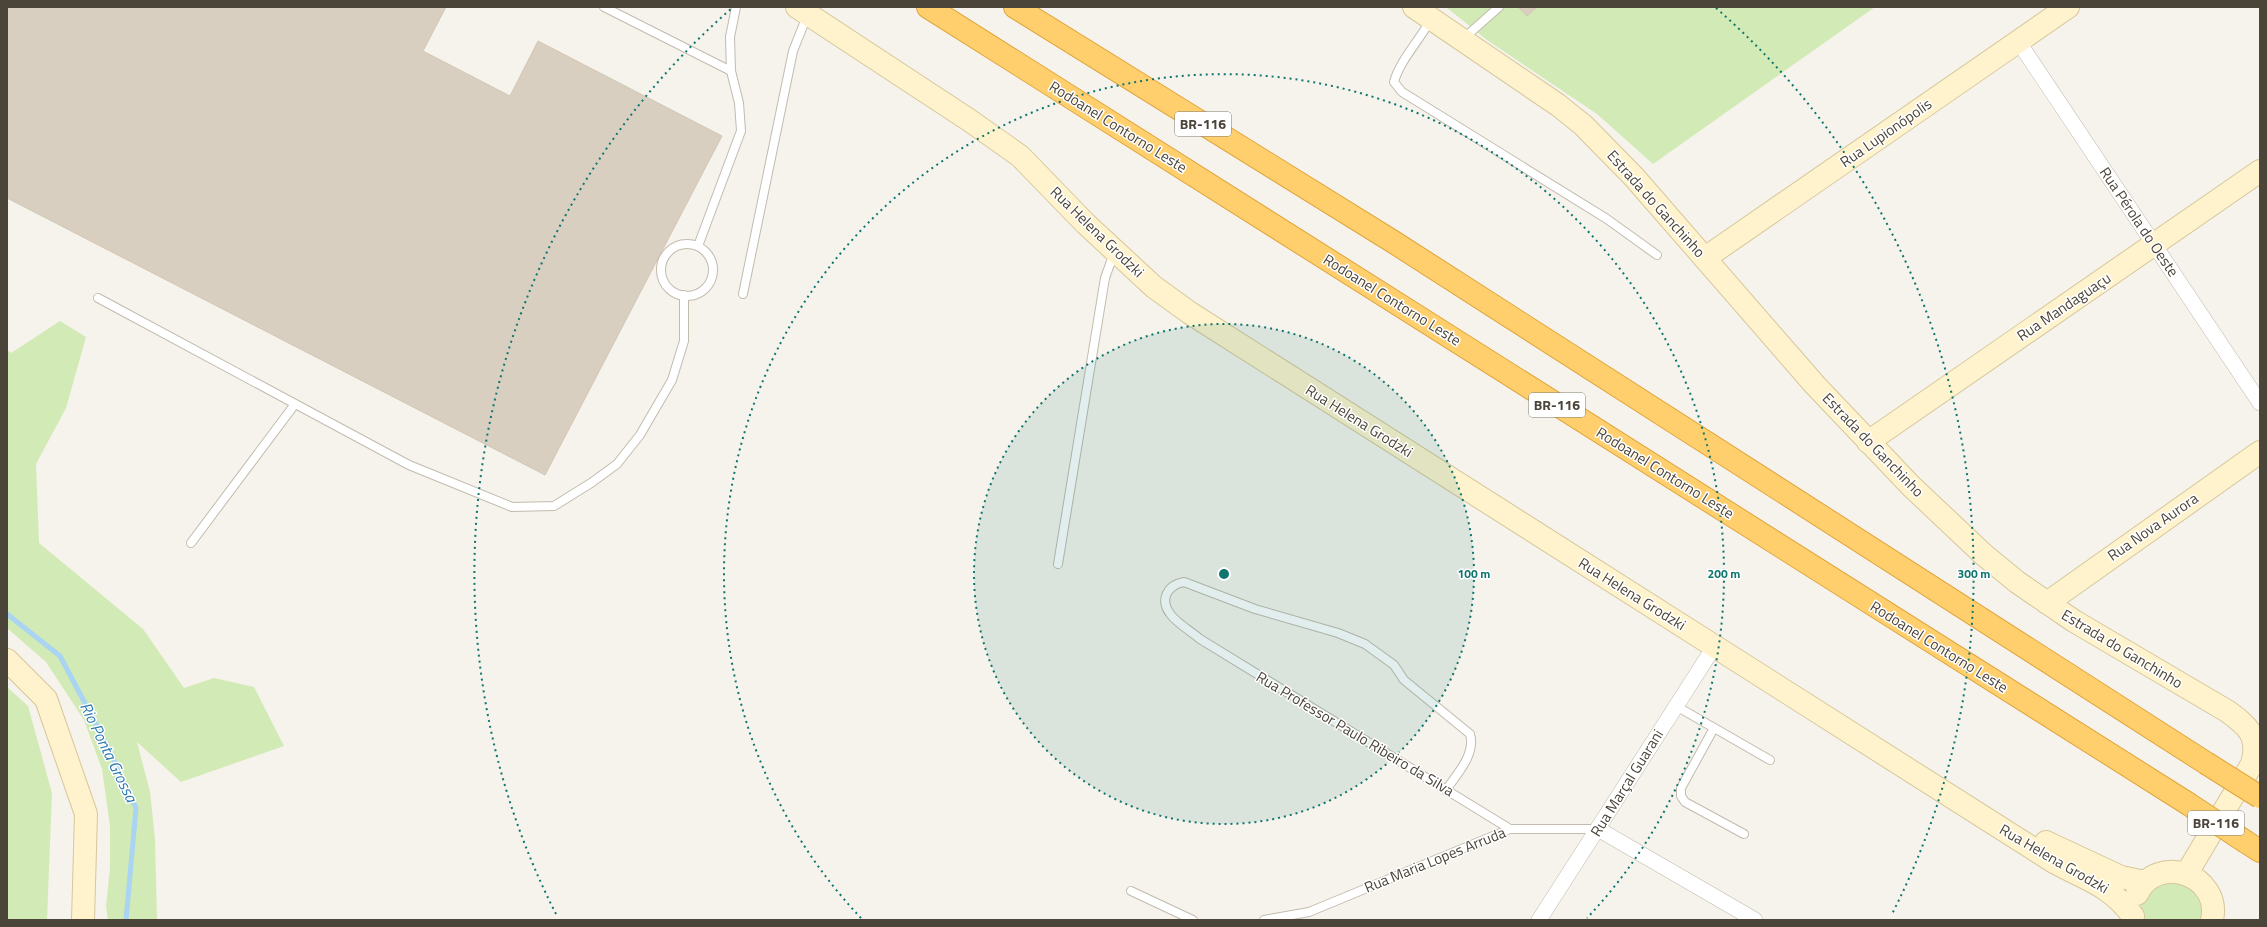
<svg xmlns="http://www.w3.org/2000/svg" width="2267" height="927" viewBox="0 0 2267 927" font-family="'Titillium Web',sans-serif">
	<rect width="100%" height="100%" fill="#f6f3ec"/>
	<path fill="#d2eab5" d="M1446,7H1875L1653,164L1597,114L1487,40Z
		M60,321L86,337L66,408L36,464L39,543L143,629L184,688L214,678L254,687L284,746L181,782L137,742L150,792L155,839L157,920H108L106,907L110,868V826L102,769L84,720L46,662L7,628V350L11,353Z
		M7,687L28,706L52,793L47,920H7Z
		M2157,883H2188L2202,899L2203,920H2141C2139,900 2144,897 2157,883Z"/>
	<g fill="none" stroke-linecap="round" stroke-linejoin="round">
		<path stroke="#a9d4f2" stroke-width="5" d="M7,614L60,656L106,743L136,808L126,920"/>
	</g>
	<path fill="#d8cfc1" stroke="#d3c7b4" d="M7,7H446L423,51L510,96L538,41L722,136L545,475L7,198Z
		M1518,7H1537L1527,16Z"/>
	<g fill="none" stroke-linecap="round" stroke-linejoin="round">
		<g stroke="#c2bbae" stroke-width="10">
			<path id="lane" d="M604,7L731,71L730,37L736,7
				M1431,19C1420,40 1400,60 1394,82L1402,92L1607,219L1657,255
				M1464,38L1499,7
				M661 270a26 26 0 1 1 52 0a26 26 0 1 1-52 0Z
				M698,246L741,131L739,103L731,71
				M743,294L793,51L807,16
				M98,298L409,465L512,507L554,506L591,483L617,464L640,435L672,380L684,341V295
				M191,543L295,404
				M1058,564L1105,278L1114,253
				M1676,706L1770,760
				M1714,728L1681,788V796L1685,802L1744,834
				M1446,790C1457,774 1476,754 1470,734L1404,680L1394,665L1365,644L1338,633L1255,609L1184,582C1167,585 1159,600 1171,615C1178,624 1191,631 1200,639L1510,829
				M1131,891L1193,920
				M1264,920L1309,912L1510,829H1598"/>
		</g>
		<g stroke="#c2bbae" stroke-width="16">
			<path id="street" d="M2018,41L2260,403
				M1598,829L1755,920
				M1539,920L1714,647"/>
		</g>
		<g stroke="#d6c79b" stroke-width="24">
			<path id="secondary" d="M797,7L969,120L1020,156L1086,224L1154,287L1190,313L2054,862C2086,880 2109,884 2133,916
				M1414,7L1558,105L1583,125L1634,177L1815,385L1911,486L1983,554L2017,582L2074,621L2227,711C2248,726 2260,736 2252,764L2187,873
				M1705,258L2068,7
				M1868,442L2260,171
				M2047,603L2260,452
				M7,660L46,699L86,814L83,920
				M2046,842L2121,877L2145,882
				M2137,894C2157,852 2222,875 2212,920"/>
		</g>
		<g stroke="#e0a43c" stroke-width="24">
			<path id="highway" d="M928,7L2187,803
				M1015,7L1392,241L2206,763
				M2246,842L2260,851"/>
		</g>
		<use href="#lane" stroke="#fff" stroke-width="8"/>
		<use href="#street" stroke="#fff" stroke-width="15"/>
		<use href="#secondary" stroke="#fff3cd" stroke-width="22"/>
		<use href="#highway" stroke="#ffcf6e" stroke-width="22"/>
		<g stroke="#e0a43c" stroke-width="24" stroke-linecap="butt">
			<path id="highway-bridge" d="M2206,763L2260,797
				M2187,803L2246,842"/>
		</g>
		<use href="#highway-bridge" stroke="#ffcf6e" stroke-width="22"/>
	</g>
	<circle cx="1224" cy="574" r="250" fill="#0f766e" fill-opacity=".12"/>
	<g fill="none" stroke="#0f766e" stroke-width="2" stroke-dasharray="2 4">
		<circle cx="1224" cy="574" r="250"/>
		<path d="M861 918A500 500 0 1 1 1587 918"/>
		<path d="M556 914A750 750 0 0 1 732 8M1716 8A750 750 0 0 1 1892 914"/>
	</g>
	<g text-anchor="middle" stroke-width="3" stroke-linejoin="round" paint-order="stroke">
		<g fill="#fff" stroke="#817c74" stroke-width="1">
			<rect x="1175" y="112" width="56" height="24" rx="3"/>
			<rect x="1529" y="393" width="56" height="24" rx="3"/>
			<rect x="2188" y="811" width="56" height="24" rx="3"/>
		</g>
		<g font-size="14" font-weight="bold" fill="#4b4439">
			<text x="1203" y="129">BR-116</text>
			<text x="1557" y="410">BR-116</text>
			<text x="2216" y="828">BR-116</text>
		</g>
		<g font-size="15" fill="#4b4439" stroke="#fff">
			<text transform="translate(1118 127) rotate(32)" y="5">Rodoanel Contorno Leste</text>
			<text transform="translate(1886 133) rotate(-35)" y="5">Rua Lupionópolis</text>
			<text transform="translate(1656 204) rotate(48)" y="5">Estrada do Ganchinho</text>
			<text transform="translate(2139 222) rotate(56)" y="5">Rua Pérola do Oeste</text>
			<text transform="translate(1097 232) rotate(44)" y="5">Rua Helena Grodzki</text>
			<text transform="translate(1392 300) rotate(32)" y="5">Rodoanel Contorno Leste</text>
			<text transform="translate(2064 307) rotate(-34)" y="5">Rua Mandaguaçu</text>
			<text transform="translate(1359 421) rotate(32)" y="5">Rua Helena Grodzki</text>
			<text transform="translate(1873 445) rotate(46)" y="5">Estrada do Ganchinho</text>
			<text transform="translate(1665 473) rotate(32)" y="5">Rodoanel Contorno Leste</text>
			<text transform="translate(2153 527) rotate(-35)" y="5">Rua Nova Aurora</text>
			<text transform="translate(1632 594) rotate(32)" y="5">Rua Helena Grodzki</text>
			<text transform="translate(1939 647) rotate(32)" y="5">Rodoanel Contorno Leste</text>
			<text transform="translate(2122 649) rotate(31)" y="5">Estrada do Ganchinho</text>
			<text transform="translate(1355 734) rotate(31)" y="5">Rua Professor Paulo Ribeiro da Silva</text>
			<text transform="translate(1627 783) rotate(-58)" y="5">Rua Marçal Guarani</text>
			<text transform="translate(2054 859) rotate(30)" y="5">Rua Helena Grodzki</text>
			<text transform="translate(1435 860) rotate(-22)" y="5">Rua Maria Lopes Arruda</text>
		</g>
		<g font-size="16" font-style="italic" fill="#2e7ab2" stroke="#fff">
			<text transform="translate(109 752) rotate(64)" y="6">Rio Ponta Grossa</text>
		</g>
	</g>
	<circle cx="1224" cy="574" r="6" fill="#0f766e" stroke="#fff" stroke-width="2"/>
	<g font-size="12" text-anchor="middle" font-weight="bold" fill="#0f766e" stroke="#fff" stroke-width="3" stroke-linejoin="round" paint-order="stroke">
		<text x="1474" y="578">100 m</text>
		<text x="1724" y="578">200 m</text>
		<text x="1974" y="578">300 m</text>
	</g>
	<rect width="2267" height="927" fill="none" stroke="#4b4439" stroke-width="16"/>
</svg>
